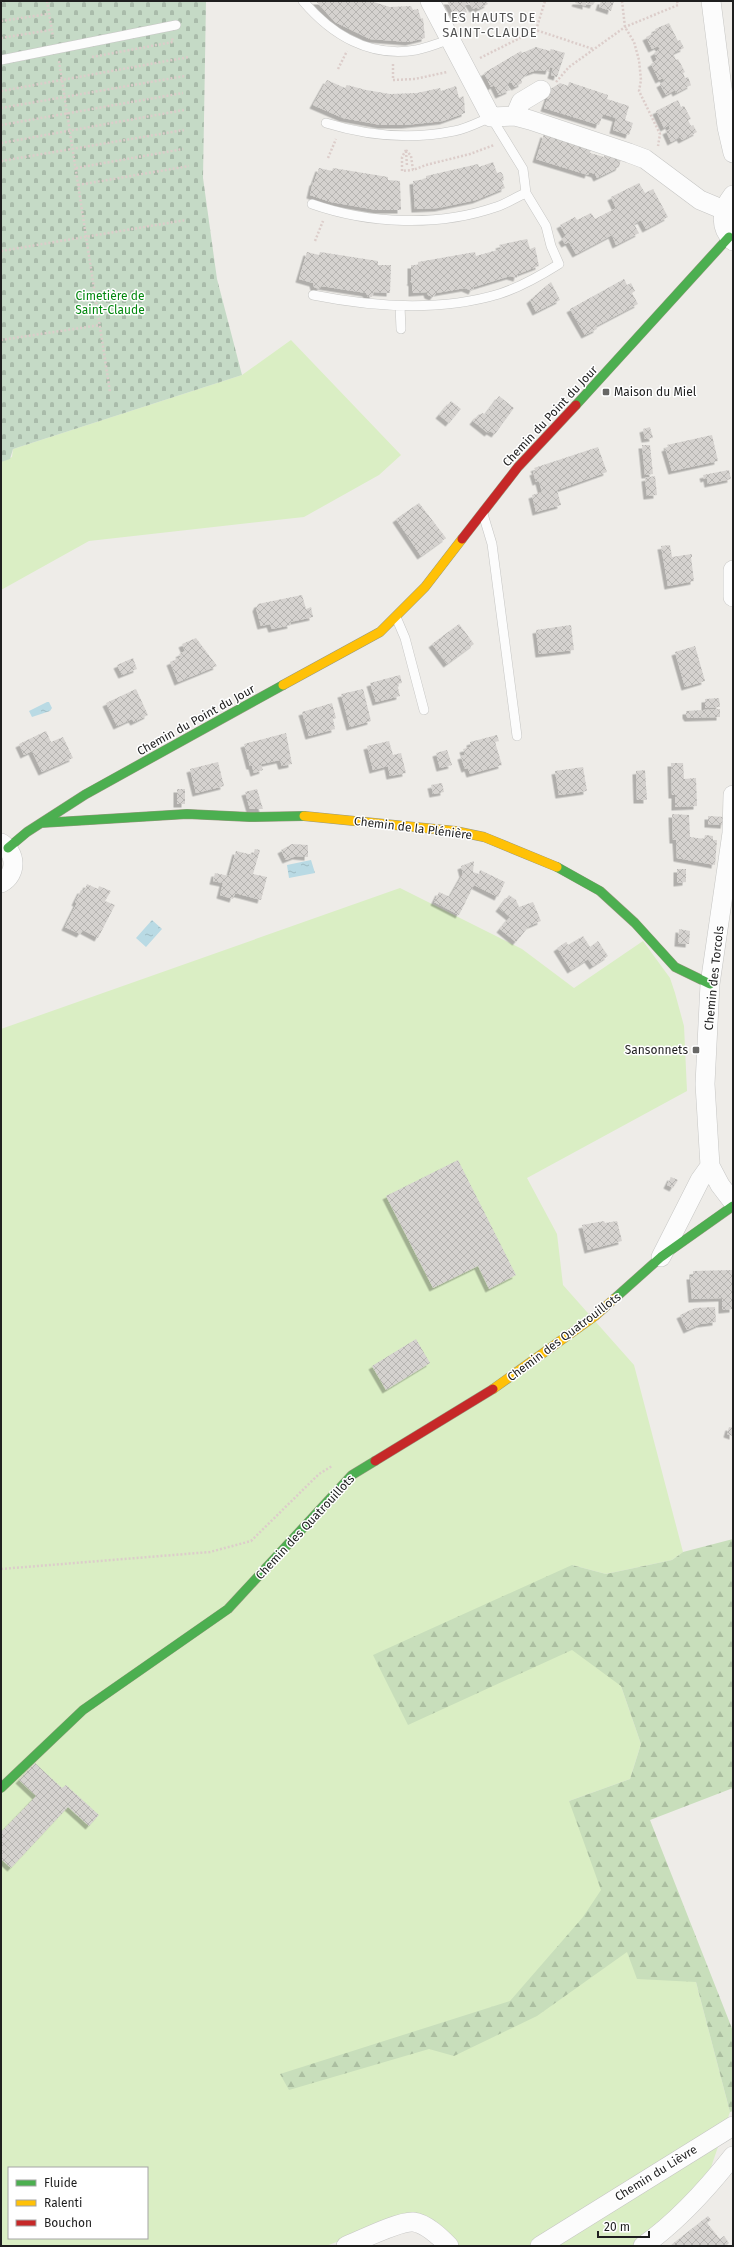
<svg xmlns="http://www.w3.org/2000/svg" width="734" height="2247" viewBox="0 0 734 2247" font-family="'Fira Sans',sans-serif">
	<defs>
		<pattern id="forest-firs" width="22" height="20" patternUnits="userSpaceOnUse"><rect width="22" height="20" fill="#c8debb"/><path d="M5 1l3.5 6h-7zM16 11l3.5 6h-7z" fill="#abbea0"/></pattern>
		<pattern id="cemetery-stones" width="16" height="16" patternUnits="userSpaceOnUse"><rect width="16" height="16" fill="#c5dac6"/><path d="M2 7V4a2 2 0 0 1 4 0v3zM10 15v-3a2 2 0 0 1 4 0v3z" fill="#a9bbaa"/></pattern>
		<pattern id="water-ripples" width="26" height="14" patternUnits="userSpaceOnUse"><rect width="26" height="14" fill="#b9dae4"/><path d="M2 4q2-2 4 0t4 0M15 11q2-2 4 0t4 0" fill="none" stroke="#9fbbc3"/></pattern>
		<pattern id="building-cross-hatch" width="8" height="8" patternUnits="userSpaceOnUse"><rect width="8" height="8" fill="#d5d2cf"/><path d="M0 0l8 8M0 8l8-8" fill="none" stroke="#b6b4b1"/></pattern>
		<filter id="shadow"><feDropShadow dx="-3.5" dy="3.5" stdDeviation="0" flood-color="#0004"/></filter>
	</defs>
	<rect width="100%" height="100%" fill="#eeece8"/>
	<path fill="#daeec4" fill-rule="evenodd" d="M291,340L401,455L379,475L304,517L89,541L1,590V462L12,457L13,449L242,375Z
		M400,888L522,949L574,988L643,941L670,978L675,993L684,1026L687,1091L527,1178L557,1234L563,1285L634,1365L683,1552L672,1560L606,1574L572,1565L621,1686L641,1744L630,1779L569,1801L696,1982L730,2112L698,2205L638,2246H457L415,2212L326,2246H1V1029ZM9,2168H147V2238H9Z"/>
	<path fill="url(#forest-firs)" d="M733,1539V1788L650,1820L733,2031V2111L730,2112L696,1982L637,1979L627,1952L537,2016L454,2056L429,2049L289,2090L280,2074L510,2001L583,1917L601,1890L569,1801L630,1779L641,1744L621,1686L572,1650L408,1725L373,1655L572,1565L606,1574L672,1560L683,1552Z"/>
	<path fill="url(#cemetery-stones)" d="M1,1H206L203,178L217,279L242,375L13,449L10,459L1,462Z"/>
	<path fill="url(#water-ripples)" d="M47,702H49L52,708L50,711L32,717L29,711Z
		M311,860L315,873L289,878L287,865Z
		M152,920L162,929L146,947L136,938Z"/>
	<path fill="url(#building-cross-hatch)" filter="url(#shadow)" d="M316,1H370L390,7L411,6L413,10L418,9L421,19L423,18L425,38L409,42L370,39L335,22Z
		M447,1H486L488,4L478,9L477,7L473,9L469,3L464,6L467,12L456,18Z
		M576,1H595L593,5L586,3V6L575,3Z
		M601,1H614L611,11L599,7Z
		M669,23L678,41L680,40L684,48L673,53L676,60L678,59L685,72L683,73L685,78L688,77L691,85L676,93L675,90L666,95L660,84L665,81L663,78L659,80L651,64L657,60L654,53L660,49L658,46L652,49L646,37L656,32L655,29Z
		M536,47L550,51L551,49L565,53L557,77L551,75L553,68L550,67L549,71L537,70L528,73L521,79L522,83L515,87L511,82L507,84L510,90L499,95L494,85L491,87L484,73L521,51L522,53Z
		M327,80L345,88L347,85L366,90L390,94L417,93L440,88L441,91L456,86L459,98L463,96L464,98L465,113L443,121L405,125H381L343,118L313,105Z
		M569,82L608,95L607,99L629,106L625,120L633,123L629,135L613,130L616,118L603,114L599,125L544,108L548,97L546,92L560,83L568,86Z
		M678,100L681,107L684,106L691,119L688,120L691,126L693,125L697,132L682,140L680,137L671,142L666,131L670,129L669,125L664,128L656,111Z
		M544,134L591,149L590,153L604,157L605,154L621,159L619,167L597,178L595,174L589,172L588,175L536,159Z
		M493,162L497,173L501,172L503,175L504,180L502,181L505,188L476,200L438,208L415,209L413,181L426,179V176L478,164L479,167Z
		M319,168L332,171L333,168L388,177V180L400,181L401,210H377L331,202L310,195L313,182H314Z
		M639,183L645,193L653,189L668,217L646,229L641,220L634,224L639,233L616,245L612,235L576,254L569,242L565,244L562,239L566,236L560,225L575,217L577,220L591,213L595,219L616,208L611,197Z
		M527,239L530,249L535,247L539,266L518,274L517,278L510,276L474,287L472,291L465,288L436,293L433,297L428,295L427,292L412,293V283L410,281H411V265H418V262L475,252L476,256L501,249L499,245Z
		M307,252L319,255L320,252L378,261V265H391L390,293L374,292L372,297H368L366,293L321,286L319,289L314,287L313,283L299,279Z
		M624,279L627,285L631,283L635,291L632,293L638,304L596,326L597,329L585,335L570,309Z
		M551,282L560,300L536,312L530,300Z
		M499,396L514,408L495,434L490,431L488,433L473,421L478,415L483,413L485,415Z
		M451,401L461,409L449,423L439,415Z
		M650,427L653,438L645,439L643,429Z
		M712,435L718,461L672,471L665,448L668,447L667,445Z
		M642,445H650L653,474L645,475Z
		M598,447L607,472L557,490L561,505L536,512L532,495L542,492L539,481L536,482L533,472L536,471L534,468Z
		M729,470L731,479L708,484L707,478L704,479L703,475Z
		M655,476L657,495L647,496L645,478Z
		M419,503L446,538L421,556L396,519Z
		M670,545L672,557L692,554V557H691L694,581L668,586L661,546Z
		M302,595L306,609L311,607L313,617L290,622L291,625L272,629L270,624L261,626L256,608L258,604Z
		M459,624L474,644L447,664L432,644Z
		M571,625L574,650L539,654L536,630Z
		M196,638L217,666L178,682L170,662L181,657L179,654L185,651L182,644Z
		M695,646L705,681L685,687L675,652Z
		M133,658L137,669L122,675L117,665Z
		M400,675L402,683L397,684L400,696L376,702L370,683Z
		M136,689L148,715L134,722L132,719L117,726L106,703Z
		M363,689L371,721L350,727L341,694Z
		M719,698L720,707L705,708V699Z
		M332,703L336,718L333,719L335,729L309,736L302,712Z
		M720,709V717L688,718L686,715V711Z
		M46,731L51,742L63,737L73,758L42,772L32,751L24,755L19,744Z
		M286,733L292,764L282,766L280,760L261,764L263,770L254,773L252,766H250L244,744Z
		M497,735L499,741L495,742L502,765L470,774L468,768L465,769L463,763L461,756L465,755L463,749L471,747L470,742Z
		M389,741L393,755L401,753L406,773L390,776L388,766L373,770L367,746Z
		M447,750L452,765L440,768L436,753Z
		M218,762L224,786L196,793L190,769Z
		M671,763H683L684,779L696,778L697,806L675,807V795H672Z
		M583,767L587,791L559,795L555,771Z
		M645,770L647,800H637L636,771Z
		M442,783L444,792L433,794L431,785Z
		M177,789H185V804H177Z
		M257,789L263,809H250L245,792Z
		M672,814L689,815L690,837L704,839L705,835L713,836V840H717L715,865L677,858L676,840H673Z
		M708,816L725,817L724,825L708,824Z
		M292,844L308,845V857L296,856L286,860L281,850Z
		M255,849L260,850L253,874L267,877L261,900L235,893L233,899L220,895L223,883L213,881L215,873L229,876L236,851L253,855Z
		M474,861L473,872L479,874L480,870L505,882L498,897L474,885L459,915L434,902L439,892L450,897L463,874L461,866Z
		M677,869H686V882L677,883Z
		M87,884L98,889L99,886L111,891L105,901L115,905L98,938L83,930L80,934L65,927L77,903L75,902L81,890L84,891Z
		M509,895L516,900L519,907L533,902L541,921L529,926L516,942L500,929L510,917L499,908Z
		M679,929L690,931L689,944L678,943Z
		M583,936L590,947L598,941L608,956L593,966L588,959L571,970L557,948L566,942L568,945Z
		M458,1160L516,1275L489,1289L478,1266L433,1288L386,1196Z
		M671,1177L678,1180L673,1188L667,1185Z
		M604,1221L605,1223L617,1221L622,1241L588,1250L582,1225Z
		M733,1270V1309L722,1310V1298L692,1299L690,1276H693V1271Z
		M715,1307L716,1322L700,1324L687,1330L680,1315L695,1308Z
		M416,1339L430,1363L386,1390L372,1366Z
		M729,1427L733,1428V1436L727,1434Z
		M35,1763L62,1788L66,1785L99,1815L89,1826L68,1807L11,1868L1,1859V1832L36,1796L19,1780Z
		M708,2216L711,2220L707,2223L720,2239L724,2236L729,2243L726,2246H670Z"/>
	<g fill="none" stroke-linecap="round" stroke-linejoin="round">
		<g stroke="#c6c6c4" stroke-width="10">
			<path id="lane" d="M303,1C332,35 370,58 416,50C427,48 438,43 449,40
				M1,60L176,25
				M312,204C369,224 438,227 496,207C506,204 516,197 526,193
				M313,295C373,307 439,312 499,294C521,287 540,276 559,264L551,246L546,226L526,193L523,169L491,117C479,122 466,129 454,131C410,140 368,136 326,123
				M400,306L401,329
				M483,514L492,544L517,736
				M396,617L405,638L424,710"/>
		</g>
		<g stroke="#c6c6c4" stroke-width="20">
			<path id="street" d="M430,1L491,117L515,116L530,120L629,153L645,159L700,200L724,210
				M711,1L727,127L733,153
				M515,116L521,102L541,90
				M733,195C721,210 719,227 733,241
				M733,570V597
				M733,795L732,833L710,984L705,1084L710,1166L720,1185L733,1202
				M1,843C16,852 18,874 1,883
				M661,1257L700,1180L710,1166
				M346,2246C361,2240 399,2221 413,2222C426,2223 441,2238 449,2246
				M540,2246L733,2126
				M643,2246C677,2222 707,2189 733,2156"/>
		</g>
		<g stroke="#97987f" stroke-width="10">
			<path id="fast" d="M576,405L729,237
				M41,823L187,814L250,817L304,816
				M8,848L27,832L86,794L283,685
				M557,867L600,891L635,923L675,967L710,984
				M614,1299L661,1257L733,1206
				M1,1788L83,1710L228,1609L352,1475L375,1461"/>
		</g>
		<g stroke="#97987f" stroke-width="10">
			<path id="slow" d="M283,685L380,632L425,587L462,539
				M304,816L455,831L484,837L557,867
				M493,1389L595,1316L614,1299"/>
		</g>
		<g stroke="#97987f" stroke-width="10">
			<path id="jam" d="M462,539L518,467L576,405
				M375,1461L493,1389"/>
		</g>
		<path stroke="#dccdca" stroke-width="2.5" stroke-dasharray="2 2" stroke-linecap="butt" d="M47,1L53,37
			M622,1L625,27L634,42L639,60L641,80L639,91L660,134L658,146
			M1,21L48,14
			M536,30L545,1
			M1,38L50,30
			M92,57L173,42L172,38
			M480,58L536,30L593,49
			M59,61L110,392
			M393,64V80L415,79L447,72
			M338,69L347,51
			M556,82L569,67L625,27L678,5L677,1
			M1,91L189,57
			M1,108L185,76
			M1,125L183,93
			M1,143L184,110
			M406,150L411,156L413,170L426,165L470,154L494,145
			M406,150L402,157V171L412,170
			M406,151L407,166
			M328,158L336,139
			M1,161L184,130
			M76,168L183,149
			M78,185L189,166
			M315,241L323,221
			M1,251L186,220
			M1,340L100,325
			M1,1569L210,1552L251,1541L319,1474L332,1466"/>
		<use href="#lane" stroke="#fcfcfc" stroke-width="9"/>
		<use href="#street" stroke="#fcfcfc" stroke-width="19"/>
		<use href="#fast" stroke="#4caf50" stroke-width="9"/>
		<use href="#slow" stroke="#ffc107" stroke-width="9"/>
		<use href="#jam" stroke="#c62828" stroke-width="9"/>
	</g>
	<g fill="#676765" stroke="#fff" stroke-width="1.5">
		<rect x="602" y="388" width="8" height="8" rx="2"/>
		<rect x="692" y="1046" width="8" height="8" rx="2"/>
	</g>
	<g text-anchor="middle" stroke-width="3" stroke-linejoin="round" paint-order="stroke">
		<g font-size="12" fill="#03880f" stroke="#fff">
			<text x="110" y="300">Cimetière de<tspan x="110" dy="14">Saint-Claude</tspan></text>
		</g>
		<g font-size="12" fill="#1f1f1f" stroke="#fff" text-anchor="start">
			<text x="614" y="396">Maison du Miel</text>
			<text x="688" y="1054" text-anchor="end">Sansonnets</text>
		</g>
		<g font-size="12" fill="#1f1f1f" stroke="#fff">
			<text transform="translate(550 416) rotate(-47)" y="4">Chemin du Point du Jour</text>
			<text transform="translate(196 720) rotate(-29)" y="4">Chemin du Point du Jour</text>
			<text transform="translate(413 828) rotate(7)" y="4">Chemin de la Plénière</text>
			<text transform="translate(714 978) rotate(-84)" y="4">Chemin des Torcols</text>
			<text transform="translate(564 1337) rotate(-37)" y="4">Chemin des Quatrouillots</text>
			<text transform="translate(305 1527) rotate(-47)" y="4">Chemin des Quatrouillots</text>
			<text transform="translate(656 2173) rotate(-32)" y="4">Chemin du Lièvre</text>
		</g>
		<g font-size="13" letter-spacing="1" fill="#525252" stroke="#fff">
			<text x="490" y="22">LES HAUTS DE<tspan x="490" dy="15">SAINT-CLAUDE</tspan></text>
		</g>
	</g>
	<rect width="734" height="2247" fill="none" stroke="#1f1f1f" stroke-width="4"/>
	<rect x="8" y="2167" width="140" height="72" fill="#ffffff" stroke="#a5a5a5"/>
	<rect x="16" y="2180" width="20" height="6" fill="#4caf50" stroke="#a5a5a5"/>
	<text x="44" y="2187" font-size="12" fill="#1f1f1f">Fluide</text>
	<rect x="16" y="2200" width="20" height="6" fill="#ffc107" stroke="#a5a5a5"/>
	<text x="44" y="2207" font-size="12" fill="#1f1f1f">Ralenti</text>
	<rect x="16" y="2220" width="20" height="6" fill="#c62828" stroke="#a5a5a5"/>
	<text x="44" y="2227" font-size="12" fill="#1f1f1f">Bouchon</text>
	<path d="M598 2231v6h51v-6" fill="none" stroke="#1f1f1f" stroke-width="2"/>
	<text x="604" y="2231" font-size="12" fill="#1f1f1f" stroke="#ffffff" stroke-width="3" paint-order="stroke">20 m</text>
</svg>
